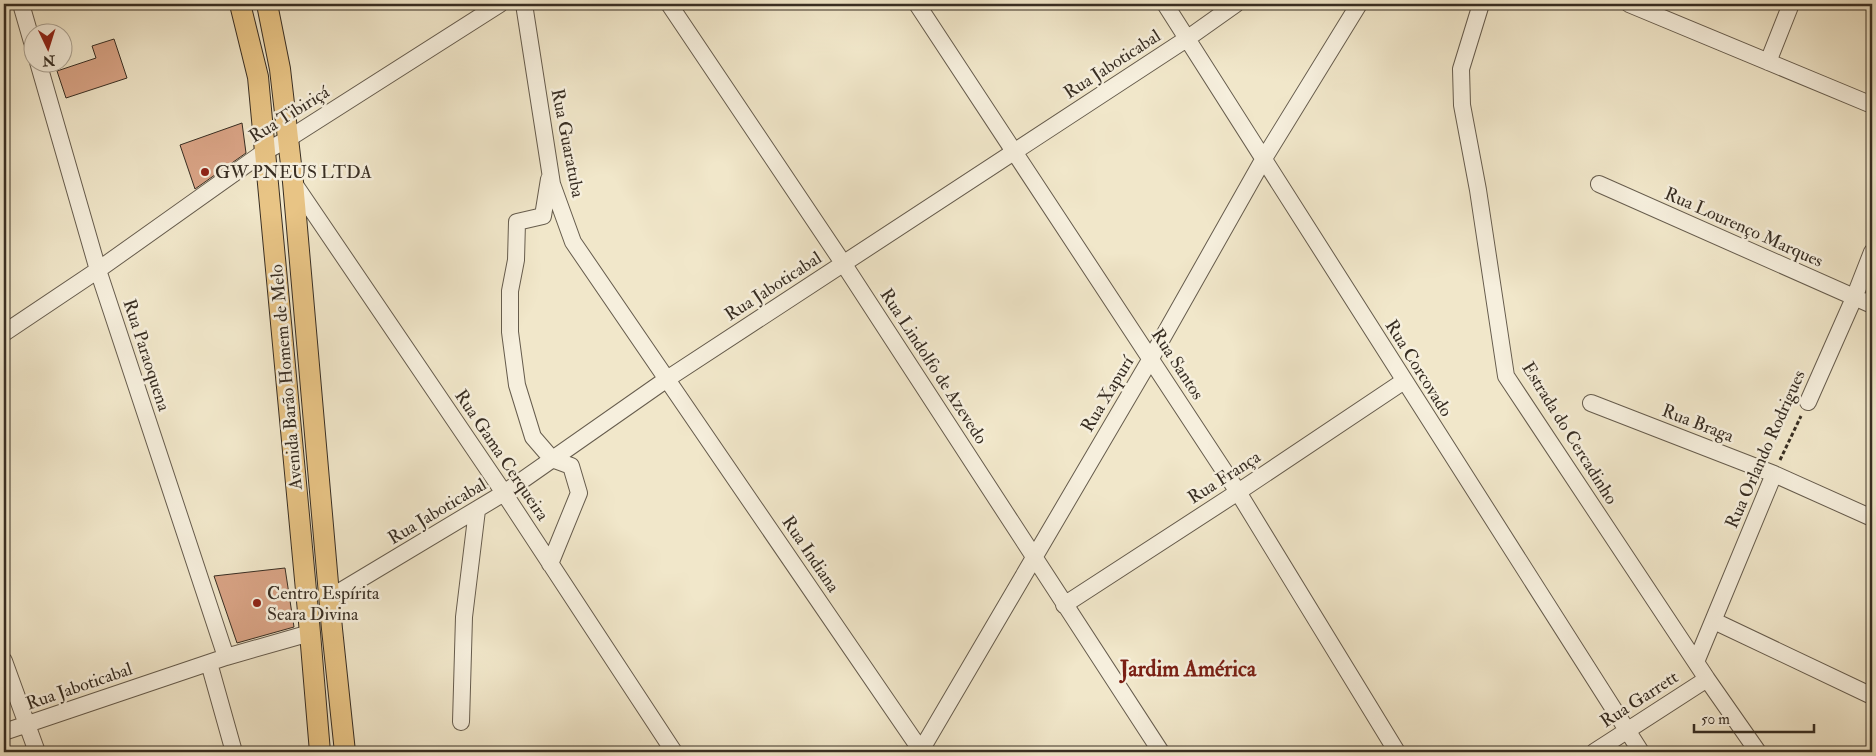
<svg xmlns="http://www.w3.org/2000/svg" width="1876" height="756" viewBox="0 0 1876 756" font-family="'IM FELL Double Pica',serif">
	<rect width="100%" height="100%" fill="#f1e7ca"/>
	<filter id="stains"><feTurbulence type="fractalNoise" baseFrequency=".004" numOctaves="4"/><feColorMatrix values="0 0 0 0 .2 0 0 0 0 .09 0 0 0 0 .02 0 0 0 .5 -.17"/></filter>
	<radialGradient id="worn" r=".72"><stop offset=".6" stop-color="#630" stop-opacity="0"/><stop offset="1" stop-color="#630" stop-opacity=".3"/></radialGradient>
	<path fill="#d9a486" stroke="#382e23" d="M114,39L127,78L66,98L57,71L96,58L92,46Z
		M242,123L246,153L195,189L180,145Z
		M285,568L294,627L237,643L214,576Z"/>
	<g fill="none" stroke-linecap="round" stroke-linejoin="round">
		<g stroke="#665c4d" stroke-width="18">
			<path id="minor" d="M21,4L32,42
				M524,4L552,184L573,242L922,752
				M669,4L843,263L1161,752
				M917,4L1238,492L1397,752
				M1165,4L1641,752
				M1481,4L1461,69L1462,105L1478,190L1506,376L1707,679L1758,752
				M1629,4L1872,105
				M38,62L98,270L226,657
				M1768,62L1791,4
				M549,179L543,216L517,222L516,260L510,291V332L517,385L533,437L552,459L571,466L579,493L550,564
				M293,182L504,493L674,752
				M1599,184L1872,305
				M4,333L98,270L264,152L288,139L500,4
				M1808,402L1854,298L1872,252
				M1591,403L1774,474L1872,518
				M329,598L504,493L667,379L1188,38L1236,4
				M1064,605L1238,492L1404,381
				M1714,621L1872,696
				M4,661L37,752
				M1696,662L1774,474
				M209,663L234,752
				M461,722L464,617L477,510
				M4,732L226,657L310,633
				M920,752L1150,360L1263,160L1359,4
				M1594,752L1707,679"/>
		</g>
		<g stroke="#382e23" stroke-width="22">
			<path id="major" d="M240,4L258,77L310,633L320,752
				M267,4L280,69L293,182L332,629L345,752"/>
		</g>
		<path stroke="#382e23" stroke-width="3" stroke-dasharray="4 2.5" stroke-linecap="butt" d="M1780,460L1801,416"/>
		<use href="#minor" stroke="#f6efdd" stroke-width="16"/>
		<use href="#major" stroke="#e8c485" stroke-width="20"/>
	</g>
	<g fill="#8f2418" stroke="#f6efdd" stroke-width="2">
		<circle cx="205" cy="172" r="5"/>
		<circle cx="257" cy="603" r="5"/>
	</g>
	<g text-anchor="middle" stroke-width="5" stroke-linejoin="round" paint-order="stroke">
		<g font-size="18" fill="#382e23" stroke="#f6efdd">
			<text transform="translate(1112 64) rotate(-33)" y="6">Rua Jaboticabal</text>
			<text transform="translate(289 114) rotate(-32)" y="6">Rua Tibiriçá</text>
			<text transform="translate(568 143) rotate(79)" y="6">Rua Guaratuba</text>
			<text transform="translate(1744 227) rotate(24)" y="6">Rua Lourenço Marques</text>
			<text transform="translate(773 286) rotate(-33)" y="6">Rua Jaboticabal</text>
			<text transform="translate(147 355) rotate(72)" y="6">Rua Paraoquena</text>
			<text transform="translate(1178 364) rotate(57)" y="6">Rua Santos</text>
			<text transform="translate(934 366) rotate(57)" y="6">Rua Lindolfo de Azevedo</text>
			<text transform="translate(1419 368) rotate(58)" y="6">Rua Corcovado</text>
			<text transform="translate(286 377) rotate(-95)" y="6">Avenida Barão Homem de Melo</text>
			<text transform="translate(1107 394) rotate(-59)" y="6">Rua Xapurí</text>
			<text transform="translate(1698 423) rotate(21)" y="6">Rua Braga</text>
			<text transform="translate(1570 433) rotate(58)" y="6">Estrada do Cercadinho</text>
			<text transform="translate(1765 449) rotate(-66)" y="6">Rua Orlando Rodrigues</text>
			<text transform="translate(502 455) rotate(56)" y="6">Rua Gama Cerqueira</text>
			<text transform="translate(1224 477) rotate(-33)" y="6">Rua França</text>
			<text transform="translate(437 511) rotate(-31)" y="6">Rua Jaboticabal</text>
			<text transform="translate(811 554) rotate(56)" y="6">Rua Indiana</text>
			<text transform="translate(79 686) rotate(-19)" y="6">Rua Jaboticabal</text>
			<text transform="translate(1639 699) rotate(-33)" y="6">Rua Garrett</text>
		</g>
		<g font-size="18" fill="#382e23" stroke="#f6efdd" text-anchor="start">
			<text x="215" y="178">GW PNEUS LTDA</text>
			<text x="267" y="599">Centro Espírita<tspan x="267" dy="21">Seara Divina</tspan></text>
		</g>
		<g font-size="22" font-weight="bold" fill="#7a1f14" stroke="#f6efdd">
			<text x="1188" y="676">Jardim América</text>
		</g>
	</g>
	<rect width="1876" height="756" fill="none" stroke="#f1e7ca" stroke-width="20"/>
	<rect x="5" y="5" width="1866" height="746" fill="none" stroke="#382e23" stroke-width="2.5"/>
	<rect x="10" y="10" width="1856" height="736" fill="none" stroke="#382e23"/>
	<g transform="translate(48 48) rotate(176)"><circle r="24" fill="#f6efdd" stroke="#aaa293"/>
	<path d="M0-4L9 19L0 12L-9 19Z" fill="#8f2418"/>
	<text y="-8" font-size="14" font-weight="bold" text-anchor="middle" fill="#382e23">N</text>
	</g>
	<path d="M1694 724v8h120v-8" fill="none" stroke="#382e23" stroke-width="2.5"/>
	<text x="1701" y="724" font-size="15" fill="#382e23" stroke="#f6efdd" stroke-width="4" paint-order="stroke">50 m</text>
	<rect width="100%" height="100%" filter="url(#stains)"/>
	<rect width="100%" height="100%" fill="url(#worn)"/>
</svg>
